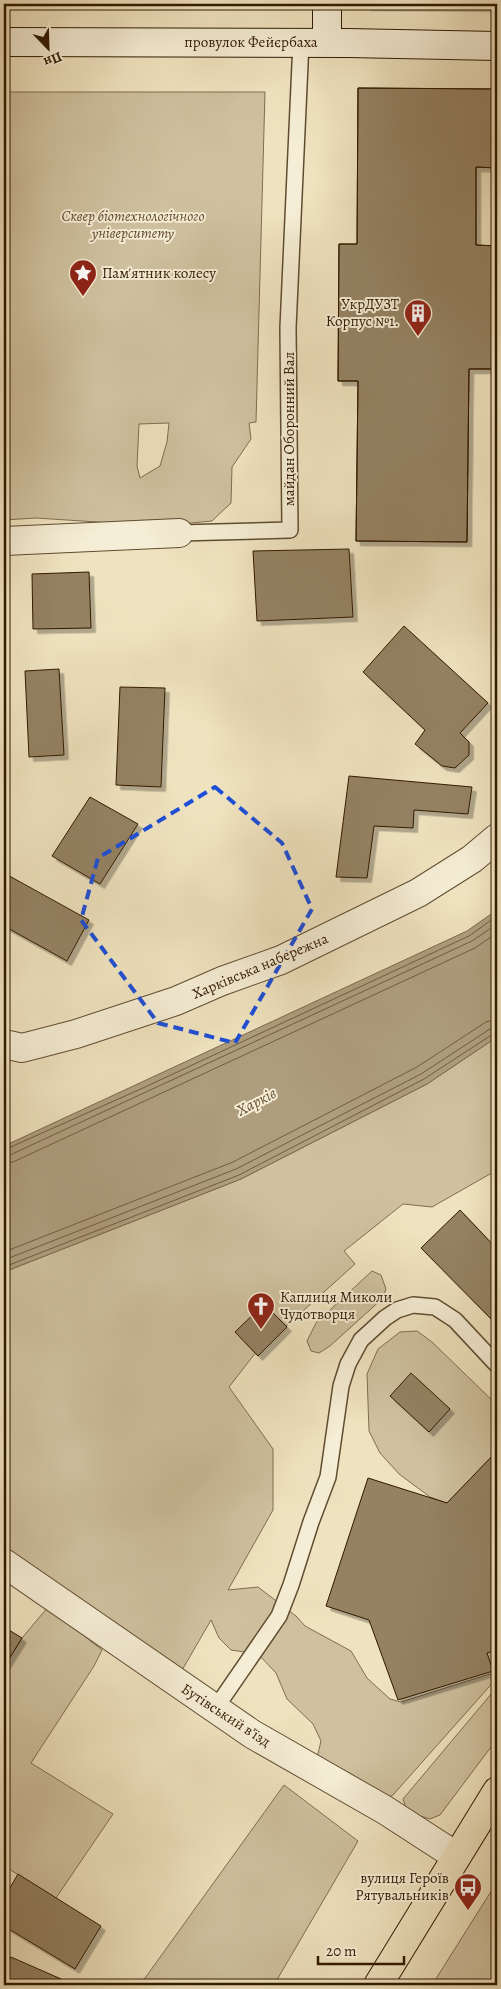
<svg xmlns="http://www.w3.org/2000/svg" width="501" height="1989" viewBox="0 0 501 1989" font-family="Alegreya,serif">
	<defs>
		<filter id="shadow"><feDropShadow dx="4.5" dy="4.5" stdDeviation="0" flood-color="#0004"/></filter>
	</defs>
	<rect width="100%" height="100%" fill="#efe3bf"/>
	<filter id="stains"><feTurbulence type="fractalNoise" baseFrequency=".004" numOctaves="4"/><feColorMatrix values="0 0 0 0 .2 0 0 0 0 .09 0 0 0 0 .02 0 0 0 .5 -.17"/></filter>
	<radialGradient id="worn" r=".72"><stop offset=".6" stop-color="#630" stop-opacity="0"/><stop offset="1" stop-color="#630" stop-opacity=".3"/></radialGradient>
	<path fill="#cfc19f" stroke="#806d50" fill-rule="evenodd" d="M4,92H265L256,422L249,423L251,439L232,467L231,503L212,521L191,523H113L36,518L4,520ZM169,423L167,442L160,466L140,478L137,466L139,424Z
		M497,1037V1170L432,1207L403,1204L344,1251L355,1264L253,1356L229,1387L273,1449V1510L228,1590L258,1587L296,1616L305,1626L351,1651L367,1678L390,1699L401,1702L493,1673L496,1679L393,1795L380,1802L316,1762L321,1741L313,1724L287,1699L276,1673L258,1654L231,1650L219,1638L211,1620L181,1672L4,1546V1272L241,1179L427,1084Z
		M372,1271L381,1275L386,1289L382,1299L330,1346L319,1353L311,1351L307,1341L316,1323Z
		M417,1331L432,1342L497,1405V1451L447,1503L430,1497L399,1474L380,1453L369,1431L367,1374L378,1349L400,1332Z
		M48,1607L102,1650L94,1666L31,1763L113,1814L56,1898L4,1866V1667L22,1638Z
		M497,1687V1739L440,1815L430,1819L417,1815L406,1808L403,1799Z
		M284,1785L358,1841L274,1985H140Z
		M497,1882V1985H432Z"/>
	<path fill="#ae9e7e" stroke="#7c694c" d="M497,910V1037L427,1084L241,1179L4,1272V1146L467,931Z"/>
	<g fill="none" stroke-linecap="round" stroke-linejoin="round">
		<path stroke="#705c3f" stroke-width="1" d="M4,1150L143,1088L469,936L497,916
			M4,1156L10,1155L472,941L497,924
			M4,1164L13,1162L475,948L497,933
			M4,1252L233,1162L417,1067L486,1022L497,1019
			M4,1260L236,1169L421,1074L490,1029L497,1027
			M4,1267L239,1175L424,1079L493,1034L497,1033"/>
	</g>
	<path fill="#948263" stroke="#311900" filter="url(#shadow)" d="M366,4H497V7L366,6Z
		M358,88L497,89V168L476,167V245L497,246V369H469L467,542L356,541L358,381H338L339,244H357Z
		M358,88L497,89V168L476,167V245L497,246V369H469L467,542L356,541L358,381H338L339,244H357Z
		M349,549L353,617L257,621L253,551Z
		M89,572L91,628L33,629L32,574Z
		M404,626L488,703L460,733L469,742V755L455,768L442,766L415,744L425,730L363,672Z
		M59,669L64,755L29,757L25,671Z
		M120,687L165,688L161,787L116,785Z
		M349,776L472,787L468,814L414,810L413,828L374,826L367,878L336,877Z
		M90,797L138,824L100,884L52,856Z
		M4,873L89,920L67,961L4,926Z
		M460,1210L497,1249V1325L421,1248Z
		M264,1304L287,1327L258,1356L235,1332Z
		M411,1373L450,1409L429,1432L390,1396Z
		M497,1451V1650L487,1653L493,1671L398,1700L369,1620L326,1606L368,1478L447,1503Z
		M4,1627L22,1638L4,1667Z
		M18,1874L101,1926L75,1969L4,1926V1898Z
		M11,1957L68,1982L67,1985H4V1972Z"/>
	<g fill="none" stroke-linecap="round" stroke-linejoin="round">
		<g stroke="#604c30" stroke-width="18">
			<path id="lane" d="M179,533L290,530L288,328L301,42
				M215,1709L279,1616L291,1585L311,1522L328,1477L341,1386L348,1364L361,1340L385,1318L397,1310L413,1305L435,1307L455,1320L497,1365"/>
		</g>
		<g stroke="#604c30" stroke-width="30">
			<path id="street" d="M4,541L179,533
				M4,1044L22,1048L76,1034L176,1001L222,981L281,960L418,893L472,859L497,838
				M4,1563L252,1734L385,1810L456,1856"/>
		</g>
		<g stroke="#311900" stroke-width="30">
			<path id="secondary" d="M4,42L348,43L497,46
				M327,43V4"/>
		</g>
		<g stroke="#311900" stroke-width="30">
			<path id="primary" d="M378,1985L497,1791"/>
		</g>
		<use href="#lane" stroke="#f5edd5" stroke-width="15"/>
		<use href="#street" stroke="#f5edd5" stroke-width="28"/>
		<use href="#secondary" stroke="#f5edd5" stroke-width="28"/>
		<use href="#primary" stroke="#efe3bf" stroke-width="28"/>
	</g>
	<path fill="none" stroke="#1d4ed8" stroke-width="4" stroke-dasharray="10 6" stroke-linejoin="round" d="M215,787L282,843L312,909L235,1043L158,1023L81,920L98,858Z"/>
	<defs>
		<g id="sight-pin" transform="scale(1.4375)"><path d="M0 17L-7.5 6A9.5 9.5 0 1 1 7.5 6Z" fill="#8f2418" stroke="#f5edd5"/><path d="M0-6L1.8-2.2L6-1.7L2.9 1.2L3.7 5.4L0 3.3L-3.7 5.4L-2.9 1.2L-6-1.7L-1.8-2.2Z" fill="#fff"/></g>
		<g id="building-pin" transform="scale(1.4375)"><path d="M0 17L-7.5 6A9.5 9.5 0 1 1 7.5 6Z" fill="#8f2418" stroke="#f5edd5"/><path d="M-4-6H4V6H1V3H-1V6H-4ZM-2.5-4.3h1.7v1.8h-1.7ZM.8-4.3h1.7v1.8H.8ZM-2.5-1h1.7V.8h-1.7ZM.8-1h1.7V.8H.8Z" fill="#fff"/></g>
		<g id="church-pin" transform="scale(1.4375)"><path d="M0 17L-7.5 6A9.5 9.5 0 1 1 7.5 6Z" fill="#8f2418" stroke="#f5edd5"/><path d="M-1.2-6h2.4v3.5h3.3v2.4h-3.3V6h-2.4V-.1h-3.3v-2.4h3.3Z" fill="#fff"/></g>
		<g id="bus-pin" transform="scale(1.4375)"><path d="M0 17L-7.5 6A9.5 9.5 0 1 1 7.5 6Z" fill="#8f2418" stroke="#f5edd5"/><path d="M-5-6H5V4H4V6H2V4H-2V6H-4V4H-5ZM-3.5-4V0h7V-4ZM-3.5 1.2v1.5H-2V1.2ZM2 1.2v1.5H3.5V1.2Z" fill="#fff"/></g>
	</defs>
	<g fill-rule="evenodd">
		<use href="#sight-pin" x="83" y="273"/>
		<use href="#building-pin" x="418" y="313"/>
		<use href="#church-pin" x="261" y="1306"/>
		<use href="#bus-pin" x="468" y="1887"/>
	</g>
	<g text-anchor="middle" stroke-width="4" stroke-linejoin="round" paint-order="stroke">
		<g font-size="15" fill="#311900" stroke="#f5edd5">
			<text x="251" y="47">провулок Фейєрбаха</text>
			<text transform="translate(289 429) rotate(-90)" y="5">майдан Оборонний Вал</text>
			<text transform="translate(260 966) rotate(-23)" y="5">Харківська набережна</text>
			<text transform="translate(226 1715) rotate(33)" y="5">Бутівський в’їзд</text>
		</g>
		<g font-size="15" font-style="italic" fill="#604b30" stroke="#f5edd5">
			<text x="133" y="221">Сквер біотехнологічного<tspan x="133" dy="17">університету</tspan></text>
		</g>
		<g font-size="15" fill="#311900" stroke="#f5edd5" text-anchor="start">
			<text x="102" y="278">Пам'ятник колесу</text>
			<text x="399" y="309" text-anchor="end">УкрДУЗТ<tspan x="399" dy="17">Корпус №1.</tspan></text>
			<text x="280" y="1302">Каплиця Миколи<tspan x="280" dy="17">Чудотворця</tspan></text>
			<text x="449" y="1883" text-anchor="end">вулиця Героїв<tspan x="449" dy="17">Рятувальників</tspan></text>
		</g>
		<g font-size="16" font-style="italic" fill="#634e32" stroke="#f5edd5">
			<text transform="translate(256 1101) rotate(-28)" y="6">Харків</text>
		</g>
	</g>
	<rect width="501" height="1989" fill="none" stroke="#efe3bf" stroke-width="20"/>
	<rect x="5" y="5" width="491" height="1979" fill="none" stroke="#311900" stroke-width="2.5"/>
	<rect x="10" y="10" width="481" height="1969" fill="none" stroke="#311900"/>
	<g transform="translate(48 48) rotate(157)" stroke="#f5edd5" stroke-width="4" paint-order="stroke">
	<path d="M0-4L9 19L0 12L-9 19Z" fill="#311900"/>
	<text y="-8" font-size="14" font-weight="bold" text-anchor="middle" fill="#311900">Пн</text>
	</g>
	<path d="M318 1956v8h86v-8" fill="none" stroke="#311900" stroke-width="2.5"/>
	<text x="326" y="1956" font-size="15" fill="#311900" stroke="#f5edd5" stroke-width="4" paint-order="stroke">20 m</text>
	<rect width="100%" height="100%" filter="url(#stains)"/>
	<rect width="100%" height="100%" fill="url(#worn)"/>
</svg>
